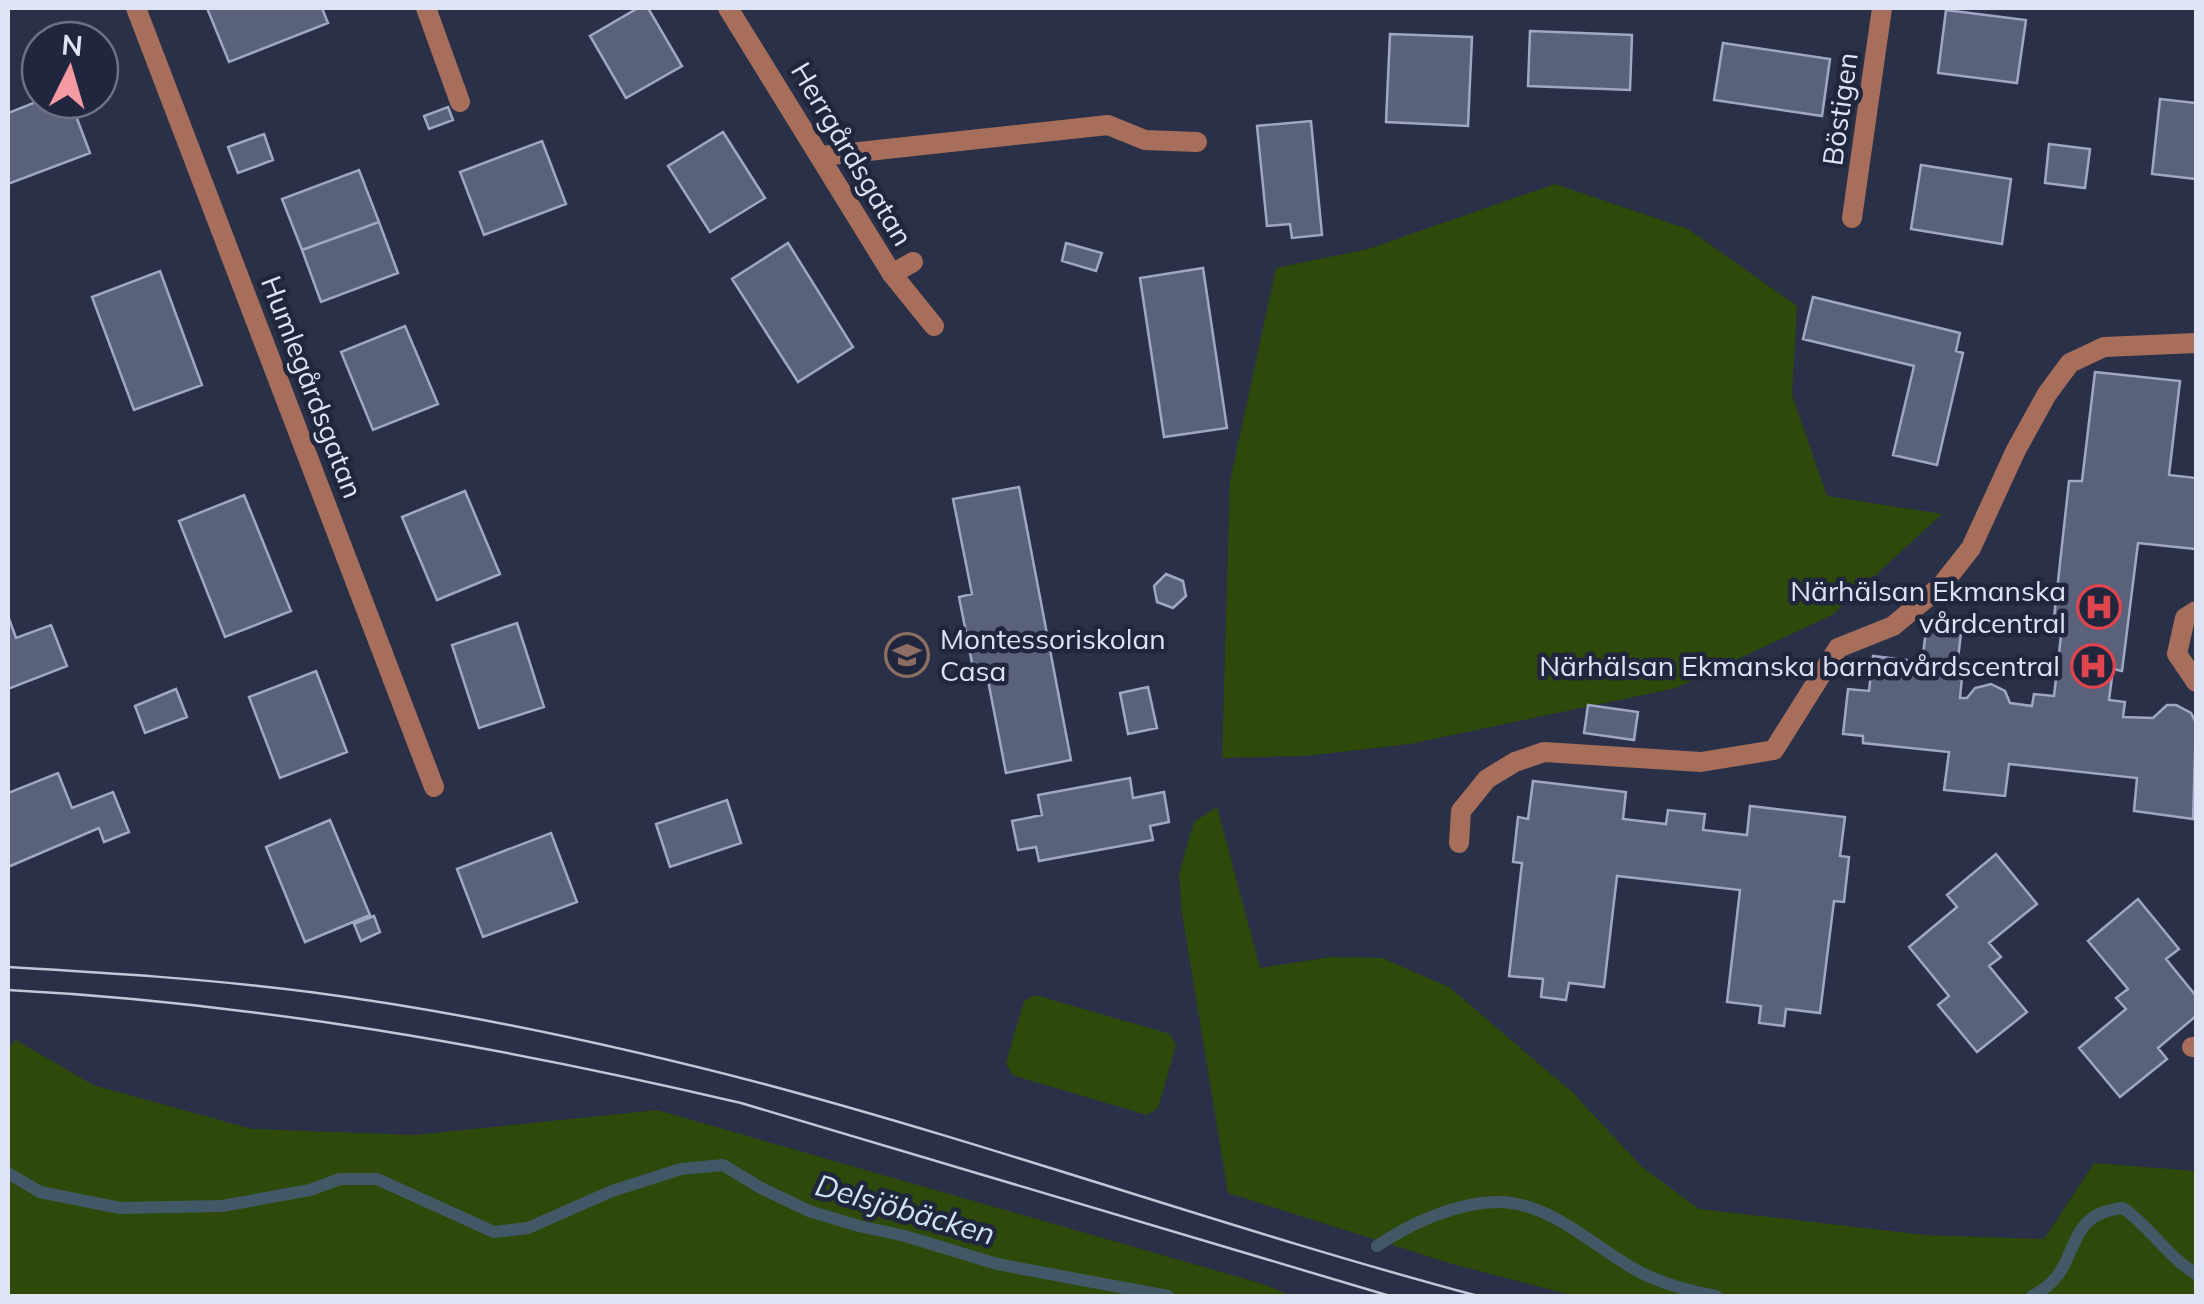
<svg xmlns="http://www.w3.org/2000/svg" width="2204" height="1304" viewBox="0 0 2204 1304" font-family="Mulish,sans-serif">
	<rect width="100%" height="100%" fill="#293047"/>
	<path fill="#2d4a0a" d="M1555,184L1688,229L1797,306L1792,395L1827,496L1942,514L1832,615L1676,688L1410,744L1305,756L1222,758L1230,481L1276,268L1368,249Z
		M1217,807L1260,968L1331,957L1382,958L1449,987L1572,1092L1642,1167L1699,1209L1925,1235L2044,1239L2094,1163L2196,1171V1296H1574L1449,1263L1228,1193L1182,913L1179,874L1194,822Z
		M1035,995L1170,1034L1176,1045L1158,1108L1147,1115L1012,1075L1006,1063L1024,1001Z
		M16,1040L93,1085L252,1129L415,1135L657,1110L1263,1284L1292,1296H8V1048Z"/>
	<g fill="none" stroke-linecap="round" stroke-linejoin="round">
		<path stroke="#435866" stroke-width="12" d="M8,1173L40,1192L120,1208L222,1206L310,1190L340,1179H377L494,1232L528,1228L612,1191L681,1169L723,1165L761,1188L809,1211L859,1226L905,1236L997,1264L1168,1296
			M1377,1246C1411,1223 1457,1202 1499,1202C1557,1203 1600,1255 1650,1277C1671,1286 1694,1292 1716,1296
			M2032,1296C2086,1270 2058,1214 2123,1208C2150,1227 2169,1258 2196,1274"/>
	</g>
	<path fill="#59617b" stroke="#9ea8c5" stroke-width="2.5" d="M207,8H322L328,23L229,62Z
		M638,8H648L682,66L626,98L590,36Z
		M1946,10L2026,20L2017,83L1938,73Z
		M1530,31L1632,35L1630,90L1528,86Z
		M1390,34L1472,37L1468,126L1386,122Z
		M1723,43L1830,59L1822,116L1714,100Z
		M2160,99L2196,103V179L2152,174Z
		M41,100H70L90,153L8,184V113Z
		M448,107L453,120L429,129L424,116Z
		M1311,121L1322,235L1292,238L1290,224L1267,226L1257,126Z
		M723,132L765,198L710,232L668,166Z
		M264,134L273,160L238,173L228,147Z
		M542,141L566,204L484,235L460,172Z
		M2049,144L2090,149L2085,188L2045,183Z
		M1921,165L2011,179L2002,244L1911,229Z
		M359,170L379,222L302,250L282,199Z
		M379,222L398,273L321,302L302,250Z
		M788,243L853,347L798,382L732,279Z
		M1066,243L1102,253L1096,271L1062,261Z
		M1203,268L1227,428L1164,437L1140,278Z
		M160,271L202,385L134,410L92,297Z
		M1813,297L1960,333L1956,351L1963,353L1937,465L1893,455L1914,366L1803,339Z
		M405,326L438,404L373,430L341,352Z
		M2095,372L2180,381L2169,475L2196,478V549L2138,543L2122,671L2113,669L2109,700L2125,702L2123,717L2153,718L2167,705H2176L2191,713L2196,723L2193,819L2134,811L2137,778L2009,764L2005,796L1944,790L1949,752L1863,743V736L1843,734L1848,689L1869,691L1873,656L1922,662L1927,623L1962,626L1957,666L1963,667L1960,698H1967L1975,688L1991,684L2005,691L2010,703L2032,706L2034,694L2054,696L2061,636H2052L2069,481H2082Z
		M1019,487L1071,760L1006,773L986,670L974,673L959,597L972,594L953,499Z
		M465,491L500,574L437,600L402,517Z
		M244,495L291,611L225,637L179,521Z
		M1166,574L1183,581L1186,596L1173,608L1157,602L1154,586Z
		M8,616L16,638L51,625L67,666L8,689Z
		M517,623L544,707L479,728L452,645Z
		M316,671L347,752L280,778L249,697Z
		M1148,687L1157,728L1128,734L1120,693Z
		M176,689L187,717L145,733L135,706Z
		M1588,705L1638,712L1634,740L1584,733Z
		M58,773L72,808L113,792L129,832L104,842L99,828L8,867V793Z
		M1130,778L1133,798L1164,792L1169,822L1150,826L1153,840L1039,861L1036,847L1018,850L1012,821L1042,815L1038,795Z
		M1533,781L1626,792L1623,819L1666,824L1668,810L1705,814L1703,830L1747,835L1750,806L1845,817L1840,856L1849,857L1844,902L1834,901L1820,1013L1786,1009L1784,1026L1759,1023L1761,1006L1727,1002L1740,890L1617,876L1604,987L1569,983L1566,1000L1541,997L1543,979L1509,976L1522,863L1513,862L1518,817L1528,819Z
		M727,800L741,843L670,867L656,824Z
		M330,820L370,915L305,942L266,847Z
		M551,833L577,902L483,937L457,869Z
		M1996,854L2037,904L1989,943L2001,957L1989,966L2027,1012L1977,1052L1938,1005L1949,996L1909,947L1957,907L1947,895Z
		M2138,899L2179,949L2166,959L2196,996V1016L2158,1048L2167,1059L2120,1097L2079,1048L2126,1009L2116,998L2128,989L2088,941Z
		M374,916L380,932L361,941L354,924Z"/>
	<g fill="none" stroke-linecap="round" stroke-linejoin="round">
		<path stroke="#a76f5b" stroke-width="20" d="M426,8L460,102
			M822,156L1108,125L1145,140L1197,142
			M892,274L913,262
			M2196,611L2185,618L2177,654L2196,682
			M1459,843L1461,811L1487,779L1515,762L1544,752L1701,762L1774,750L1838,648L1893,626L1941,586L1971,548L2016,450L2047,394L2070,363L2104,347L2196,343
			M2192,1047H2196"/>
		<path stroke="#a76f5b" stroke-width="20" d="M136,8L434,787
			M728,8L892,274L934,326
			M1852,218L1882,8"/>
		<path stroke="#c0c7d7" stroke-width="2.5" d="M8,967C109,973 210,979 310,992C463,1012 615,1045 764,1084C1004,1148 1238,1232 1478,1296
			M8,990C256,1003 498,1046 741,1103L1390,1296"/>
	</g>
	<defs>
		<g id="hospital-ring" transform="scale(2.25)"><circle r="9.5" fill="#1f263d" stroke="#e0444e" stroke-width="1.5"/><path d="M-5-5h3v3.5h4V-5h3V5h-3V1.5h-4V5h-3Z" fill="#e0444e"/></g>
		<g id="school-ring" transform="scale(2.25)"><circle r="9.5" fill="#1f263d" stroke="#8d6e63" stroke-width="1.5"/><path d="M0-5L7-2L0 1L-7-2ZM-4 1L0 2.5L4 1V4Q0 6-4 4Z" fill="#8d6e63"/></g>
	</defs>
	<g fill-rule="evenodd">
		<use href="#hospital-ring" x="2099" y="607"/>
		<use href="#school-ring" x="907" y="655"/>
		<use href="#hospital-ring" x="2093" y="666"/>
	</g>
	<g text-anchor="middle" stroke-width="9" stroke-linejoin="round" paint-order="stroke">
		<g font-size="28" fill="#dee4f3" stroke="#1f263d">
			<text transform="translate(1840 109) rotate(-82)" y="10">Böstigen</text>
			<text transform="translate(852 154) rotate(59)" y="10">Herrgårdsgatan</text>
			<text transform="translate(312 387) rotate(69)" y="10">Humlegårdsgatan</text>
		</g>
		<g font-size="28" fill="#dee4f3" stroke="#1f263d" text-anchor="end">
			<text x="2066" y="601">Närhälsan Ekmanska<tspan x="2066" dy="32">vårdcentral</tspan></text>
			<text x="940" y="649" text-anchor="start">Montessoriskolan<tspan x="940" dy="32">Casa</tspan></text>
			<text x="2060" y="676">Närhälsan Ekmanska barnavårdscentral</text>
		</g>
		<g font-size="30" font-style="italic" fill="#cee4f0" stroke="#1f263d">
			<text transform="translate(905 1210) rotate(16)" y="10">Delsjöbäcken</text>
		</g>
	</g>
	<rect width="2204" height="1304" fill="none" stroke="#dee4f3" stroke-width="20"/>
	<g transform="translate(70 70) rotate(5)"><circle r="48" fill="#1f263d" stroke="#6b7286" stroke-width="2.5"/>
	<path d="M0-8L18 38L0 25L-18 38Z" fill="#f49aa2"/>
	<text y="-15" font-size="28" font-weight="bold" text-anchor="middle" fill="#dee4f3">N</text>
	</g>
</svg>
